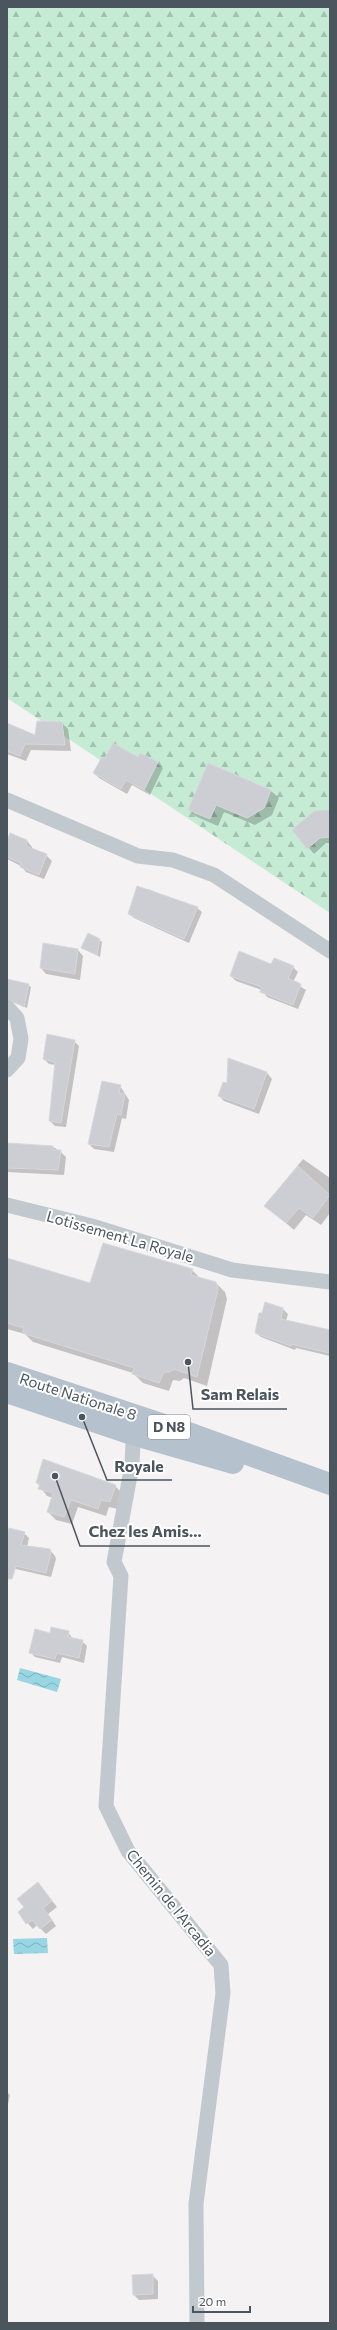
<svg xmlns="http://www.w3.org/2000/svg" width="337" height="2330" viewBox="0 0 337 2330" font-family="Commissioner,sans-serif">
	<defs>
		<pattern id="forest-firs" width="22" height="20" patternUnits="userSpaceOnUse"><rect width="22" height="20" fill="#c6ebd4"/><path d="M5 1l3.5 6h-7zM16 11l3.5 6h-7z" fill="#a3c1af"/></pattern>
		<pattern id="water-waves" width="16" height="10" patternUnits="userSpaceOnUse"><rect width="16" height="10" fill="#98d6e3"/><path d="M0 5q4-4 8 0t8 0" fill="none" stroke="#7eb0bb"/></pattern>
	</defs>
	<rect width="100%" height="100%" fill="#f4f2f2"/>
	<path fill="url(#forest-firs)" d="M7,7H330V913L7,698Z"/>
	<path fill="url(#water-waves)" d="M20,1668L61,1679L57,1692L17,1680Z
		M47,1938L48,1953L14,1954L13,1939Z"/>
	<path fill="#0003" d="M62,723L68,729L71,751L31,750L26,761L7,754V724L36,736Z
		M138,758L157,763L163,768L150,795L132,785L127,794L99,778L94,773L106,760Z
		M208,764L271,791L279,798L272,815L255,825L224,812L218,826L197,817L189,810Z
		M330,811V843H326L314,854L294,830Z
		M11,834L27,841L32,847V849L46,855L52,861L44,879L26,872L21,866L7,859V844Z
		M148,889L197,908L202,912L189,943L134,918L129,914Z
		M99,940L102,942L100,957L82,947Z
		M78,950L83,956L80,980L46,974L41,968Z
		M272,965L293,967L298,972L293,982L306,990L298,1009L267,997L262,990L236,981L231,976Z
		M28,985L31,987L27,1008L7,1000V987Z
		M74,1041L79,1046L66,1127L55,1126L50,1121L56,1065L49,1064L44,1059Z
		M229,1060L267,1073L272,1079L259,1114L224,1101L219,1096L228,1085Z
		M120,1086L129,1100L126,1119L122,1118L114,1152L94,1149L89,1144Z
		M7,1144L53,1147L60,1151L66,1157L64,1175L7,1172Z
		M303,1159L330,1178V1213L321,1225L306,1215L294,1230L265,1205Z
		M7,1259L91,1284L192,1270L201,1279L215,1282L225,1292L227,1299L207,1386L184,1378L180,1381L173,1380L169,1391L143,1383L133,1373L33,1342L25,1334L7,1329Z
		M283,1309L288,1314L286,1321L330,1330V1356L296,1348L295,1350L261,1337L256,1333Z
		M37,1483L115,1486L123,1494L118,1509L109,1507L106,1516L78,1507L72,1524L56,1520L48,1512L53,1498L47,1496Z
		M24,1533L29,1538L27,1547L50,1550L55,1556L56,1559L51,1577L7,1567V1540Z
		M68,1632L73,1639L82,1641L87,1646L84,1663L62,1657L60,1663L35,1657L30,1652L50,1634Z
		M43,1889L57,1907L48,1914L56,1926L46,1934L37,1925L33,1929L21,1916Z
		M7,2092L10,2095L7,2109Z
		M152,2275L158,2281V2299L139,2300L134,2295Z"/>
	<path fill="#ccced3" stroke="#d7d8dc" d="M37,721L62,722L65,745L25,744L20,756L7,751V723L35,735Z
		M113,743L138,757L140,753L158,762L144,790L126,780L121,789L93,773L102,757L105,758Z
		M208,763L271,790L264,808L247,818L216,805L210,819L188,810Z
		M330,810V837L320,838L307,849L292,830L314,811Z
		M10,833L27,840L26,846L47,854L39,875L20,867L21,863L7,857V841Z
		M137,886L198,907L184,939L128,914Z
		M88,933L100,939L97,955L81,948Z
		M43,943L78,949L75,974L40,968Z
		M239,951L271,964L274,958L294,966L288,978L301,984L293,1005L260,992L262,987L230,976Z
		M7,979L29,984L24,1007L7,998Z
		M47,1034L75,1040L61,1123L49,1121L55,1062L43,1059Z
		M228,1058L267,1072L254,1109L218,1096L223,1082L227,1083Z
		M102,1081L121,1085L119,1093L125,1094L121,1115L117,1114L109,1147L88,1144Z
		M7,1143L53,1146V1150H61L58,1170L7,1168Z
		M298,1166L330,1195L313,1218L299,1208L286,1223L264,1206Z
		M103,1243L193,1269L191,1275L216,1282L218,1289L197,1377L174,1369L170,1372H164L159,1383L132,1374L134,1368L22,1333L24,1328L7,1323V1258L90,1283Z
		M265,1302L283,1308L281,1319L330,1330L329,1353L291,1344V1346L255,1333L259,1313H262Z
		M43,1459L116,1485L110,1502L101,1500L98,1509L71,1500L64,1517L47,1512L53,1493L38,1489L40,1484L36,1483Z
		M9,1528L25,1532L21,1545L50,1549L51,1553L46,1573L16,1566L12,1579H7V1536Z
		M51,1627L69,1631L68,1637L83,1640L79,1658L57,1653L55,1659L29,1653L35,1629L50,1633Z
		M38,1882L52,1901L43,1908L52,1920L40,1929L32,1920L26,1924L18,1912L24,1907L17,1899Z
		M153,2274V2294L133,2295L132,2275Z"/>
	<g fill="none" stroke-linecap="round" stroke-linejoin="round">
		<path stroke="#c1c9ce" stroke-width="15" d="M7,800L138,856L173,860L214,875L330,951
			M7,1007L17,1018L21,1039L18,1058L7,1070
			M7,1205L92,1226L232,1270L330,1282
			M138,1426L133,1443L132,1465L114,1562L121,1576L106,1806L128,1851L221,1965L223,1993L196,2204L197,2323"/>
		<path stroke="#b5c2cd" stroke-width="22" d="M7,1373L194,1435L330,1484
			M7,1392L135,1435L233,1463"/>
	</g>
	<g text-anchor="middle" stroke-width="4" stroke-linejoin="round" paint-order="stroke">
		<rect fill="#fff" stroke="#81888e" stroke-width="1" x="148" y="1415" width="42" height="24" rx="3"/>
		<g font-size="14" font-weight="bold" fill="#4b555d">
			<text x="169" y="1432">D N8</text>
		</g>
		<g font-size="15" fill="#4b555d" stroke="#fff">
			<text transform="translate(120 1237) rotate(16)" y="5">Lotissement La Royale</text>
			<text transform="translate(78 1397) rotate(18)" y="5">Route Nationale 8</text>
			<text transform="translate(171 1903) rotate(51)" y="5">Chemin de l'Arcadia</text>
		</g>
	</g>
	<path fill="none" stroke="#4b555d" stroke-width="1.5" d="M188 1362L193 1409H287M82 1417L107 1480H172M55 1476L80 1546H210"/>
	<g fill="#4b555d" stroke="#fff" stroke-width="1.5">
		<circle cx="188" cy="1362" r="4"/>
		<circle cx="82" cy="1417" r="4"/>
		<circle cx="55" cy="1476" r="4"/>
	</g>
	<g font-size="16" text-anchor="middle" font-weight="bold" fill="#4b555d" stroke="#fff" stroke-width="4" stroke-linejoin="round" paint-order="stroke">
		<text x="240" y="1400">Sam Relais</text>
		<text x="139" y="1472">Royale</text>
		<text x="145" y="1537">Chez les Amis...</text>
	</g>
	<rect width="337" height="2330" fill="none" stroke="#4b555d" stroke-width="16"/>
	<path d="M193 2306v6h57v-6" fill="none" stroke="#4b555d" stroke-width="2"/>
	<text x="199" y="2306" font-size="12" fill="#4b555d" stroke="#ffffff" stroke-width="3" paint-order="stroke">20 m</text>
</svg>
